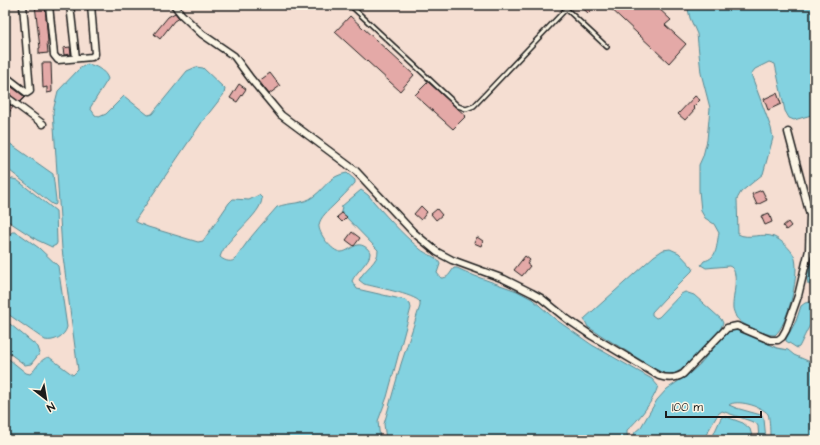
<svg xmlns="http://www.w3.org/2000/svg" width="820" height="445" viewBox="0 0 820 445" font-family="'Architects Daughter',sans-serif">
	<rect width="100%" height="100%" fill="#f5ded2"/>
	<filter id="ink" filterUnits="userSpaceOnUse"><feTurbulence type="fractalNoise" baseFrequency=".025" numOctaves="2"/><feDisplacementMap in="SourceGraphic" scale="8" xChannelSelector="R" yChannelSelector="G"/><feConvolveMatrix kernelMatrix="1 2 1 2 8 2 1 2 1" color-interpolation-filters="sRGB"/></filter>
	<g filter="url(#ink)">
		<path fill="#83d2e0" stroke="#5a8992" d="M687,5H815V114L794,120L789,118L785,111L775,64L769,62L755,69L751,74L771,128L773,138L763,174L741,192L737,199L738,234C748,240 763,232 774,237C781,240 791,249 794,256C801,270 788,325 775,335C767,335 761,332 754,329C748,326 740,323 736,317C735,314 733,310 733,308C732,298 741,270 729,266L706,268L701,265L704,261C718,258 716,246 719,233L714,224L705,218L701,211L699,190V165L703,156L707,140L710,108L701,73L697,34L690,18Z
			M87,64C95,65 106,71 108,79L90,108L95,115L99,117L106,114L124,96L148,115L152,114L187,71L196,67L203,68L225,89L224,94L202,122L136,219V222L148,227L198,242L203,241L229,203L233,199L249,200L259,195L262,198C262,215 226,237 220,257C223,260 230,263 234,260C238,257 240,252 243,248C253,233 266,220 277,207C289,202 303,205 314,196C326,187 329,176 347,173L355,180V183C348,191 341,198 334,205C329,210 320,217 319,225C318,233 332,252 341,252C347,252 352,246 358,245C362,244 369,248 370,253C371,260 355,273 352,281L357,289L405,300L410,304L411,308L387,397L378,421L380,440H5V356L26,373L30,374C37,369 39,359 49,357L73,375L78,370L62,249L53,111L58,91L79,69Z
			M9,143L53,174L56,200V204L55,205L52,204L5,167V145Z
			M9,178L17,180L56,211L57,243L56,245L52,247L37,240L5,219V181Z
			M361,190L368,195C384,214 401,233 420,249C427,255 437,256 440,264L437,273L441,278C449,278 449,274 454,268H457L475,276L517,291L532,299L555,319L592,345L652,379L658,386C654,400 638,421 627,430V435L630,440H386L384,424L401,364L420,306V302C414,294 375,287 364,284L359,280C364,269 379,262 378,250L341,212L342,206Z
			M12,232H15L21,235L39,248L58,266L67,327C65,336 54,342 45,340L5,312V238Z
			M670,249L679,253L693,268L692,271L665,298L652,312V315L656,318L659,317L681,294L685,292L694,295L721,319L723,323L720,330C710,340 685,372 672,374C666,375 660,371 655,369L588,327L584,319L654,256L663,250Z
			M815,261V287L808,284L807,279L810,264Z
			M815,301V319C810,322 803,340 799,347L797,348L786,341V339L796,321L801,306L805,303Z
			M5,320L38,347L40,353L31,364L25,365L5,350Z
			M734,330L742,331L777,348L788,350L794,355L815,364V429L812,440H770C770,434 770,419 768,414C762,406 736,399 729,405L736,408L761,415L764,419L766,440H759L758,426L756,423L722,411L718,414L703,440H635L634,435L635,432L641,427L657,400L667,389L689,374L700,364L727,331Z
			M724,416L743,423L750,429L753,440H711L721,418Z"/>
		<path fill="#e4a9a7" stroke="#1c1c1c" d="M35,5H45L48,42H47L48,53L39,54V48H40Z
			M579,5H596L588,13Z
			M607,5H655L671,20L665,25L686,44L669,63Z
			M175,13L179,18L174,21L160,39L154,34L168,17Z
			M350,16L414,75L400,91L335,32Z
			M70,47L71,54L64,55L63,48Z
			M42,63H51L52,92L47,93V87L43,88Z
			M270,73L280,86L269,94L259,81Z
			M5,82L25,97L20,102L5,92Z
			M428,82L466,116L453,129L415,95Z
			M239,84L246,89L237,102L230,98Z
			M777,93L781,104L768,110L764,99Z
			M695,96L700,100L693,107L695,109L685,120L678,114Z
			M5,102L13,107L8,114L5,111Z
			M762,190L767,200L757,205L752,194Z
			M421,206L427,212L421,220L414,214Z
			M437,209L442,215L436,220L431,214Z
			M342,213L347,217L342,222L337,217Z
			M769,213L772,222L765,225L761,216Z
			M788,222L791,226L786,230L783,226Z
			M352,232L360,238L354,246L346,240Z
			M477,237L483,241L481,246L474,243Z
			M525,256L530,260L527,264L530,266L522,276L514,270Z"/>
		<g fill="none" stroke-linecap="round" stroke-linejoin="round">
			<g stroke="#1c1c1c" stroke-width="6">
				<path id="service" d="M350,5L458,106L466,109L474,106L566,9
					M562,5L607,47"/>
			</g>
			<g stroke="#1c1c1c" stroke-width="9">
				<path id="minor" d="M49,5L54,55L58,60L92,57L95,54L91,5
					M70,5L76,58
					M174,5L182,15L202,34L234,56L251,79L281,115L356,171L413,232L437,252L452,260L504,279L532,293L541,298L567,319L592,336L659,376C668,379 675,379 683,374L727,328L737,326L770,340H778L782,337L786,330L798,296L809,250L810,215L788,132
					M5,76L27,93L30,91L23,5
					M5,96L43,124"/>
			</g>
			<use href="#service" stroke="#fcf5e5" stroke-width="3"/>
			<use href="#minor" stroke="#fcf5e5" stroke-width="6"/>
		</g>
	</g>
	<rect width="820" height="445" fill="none" stroke="#fcf5e5" stroke-width="20"/>
	<rect x="10" y="10" width="800" height="425" fill="none" stroke="#1c1c1c" stroke-width="1.5" filter="url(#ink)"/>
	<g transform="translate(46 399) rotate(149)" stroke="#fcf5e5" stroke-width="3" paint-order="stroke">
	<path d="M0-3L7 15L0 10L-7 15Z" fill="#1c1c1c"/>
	<text y="-6" font-size="11" font-weight="bold" text-anchor="middle" fill="#1c1c1c">N</text>
	</g>
	<path d="M666 411v6h95v-6" fill="none" stroke="#1c1c1c" stroke-width="2"/>
	<text x="672" y="411" font-size="12" fill="#1c1c1c" stroke="#fcf5e5" stroke-width="3" paint-order="stroke">100 m</text>
</svg>
